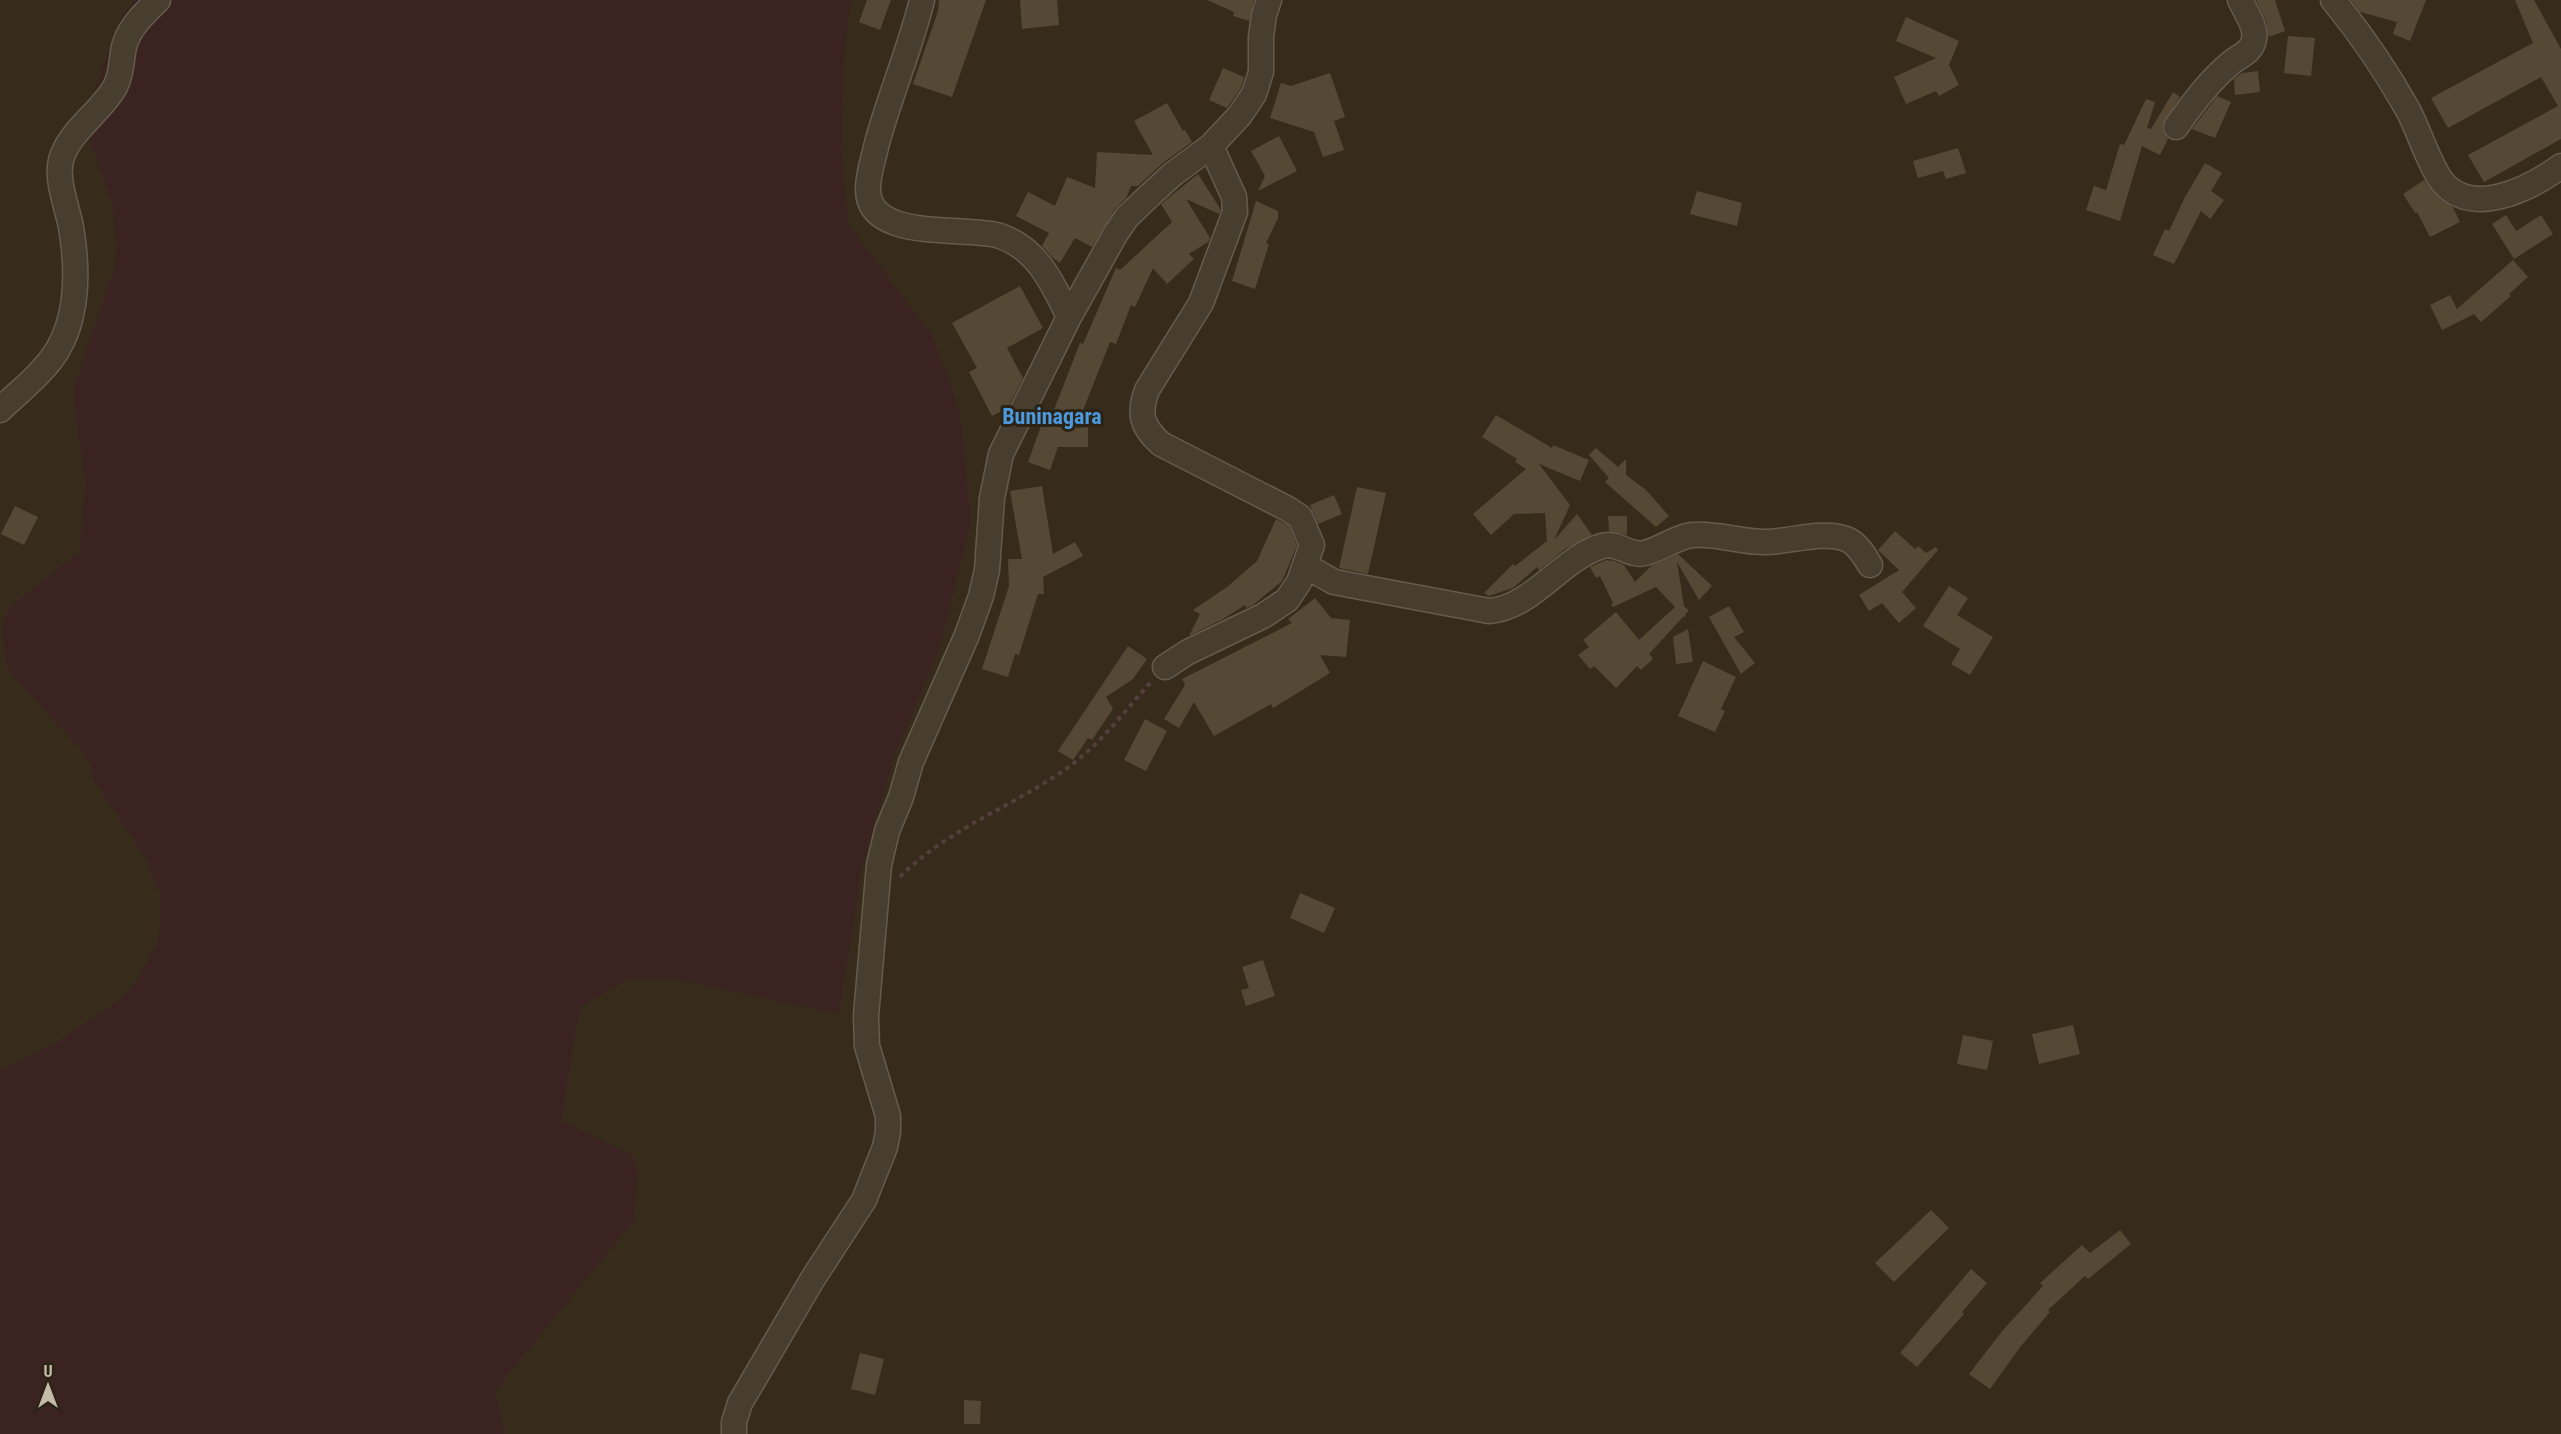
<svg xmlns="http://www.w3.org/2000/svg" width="2561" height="1434" viewBox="0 0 2561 1434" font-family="'Roboto Condensed',sans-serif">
	<rect width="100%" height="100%" fill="#372c1c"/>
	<path fill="#3a2320" d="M135,0H851L845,47L841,149L849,226L933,337L960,413L971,522L940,647L894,756L862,867L839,1014L671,978H630L580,1007L561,1121L630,1154L639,1169L634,1220L495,1390L504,1434H0V1070L53,1045L122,998L137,981L159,940L160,894L146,858L95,782L91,765L80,748L18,681L7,665L2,636L3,619L16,603L79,552L85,485L73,390L115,265L116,245L112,204L83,122L122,16Z"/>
	<path fill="#554935" d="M867,0H891L880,30L859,22Z
		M939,0H986L952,97L913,84L938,11Z
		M1020,0H1057L1059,25L1022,29Z
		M1207,0H1254L1249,21L1233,16L1234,12Z
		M2256,0H2275L2285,31L2269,37L2266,20Z
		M2351,0H2426L2410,41L2393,34L2397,22L2360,12Z
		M2515,0H2534L2561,49V139L2484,182L2468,155L2558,106L2541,77L2448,128L2431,98L2533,43Z
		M1906,17L1959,41L1949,65L1959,85L1939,96L1936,91L1906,104L1894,77L1936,58L1896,41Z
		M2288,36L2315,38L2311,76L2284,73Z
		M1223,68L1244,77L1241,88L1227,108L1209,100Z
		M2258,71L2260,92L2235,95L2234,79L2242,73Z
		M1330,73L1345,117L1334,121L1344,150L1323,157L1314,132L1270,118L1281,83L1291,86Z
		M2173,92L2180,97L2162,125L2163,132L2168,139L2160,155L2142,146L2120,221L2086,210L2094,186L2106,190L2120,144L2124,145L2146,99L2155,102L2147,128L2151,129Z
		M2217,96L2231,102L2215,138L2192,129Z
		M1167,103L1183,131L1185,130L1192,142L1163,163L1138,186H1131L1126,198L1115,209L1092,247L1075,238L1060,263L1053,258L1042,246L1049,233L1016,216L1028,192L1055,206L1067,177L1095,188L1097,152L1153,155L1134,121Z
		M1279,136L1297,171L1258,191L1265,176L1251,151Z
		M1958,148L1966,173L1946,179L1943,171L1918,178L1913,161Z
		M2205,163L2222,173L2211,191L2224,200L2210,219L2201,211L2174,264L2153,255L2165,229L2169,231L2185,197Z
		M1198,174L1221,210L1219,214L1186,199L1210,238L1208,242L1189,254L1194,259L1167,284L1153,268L1135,307L1131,305L1116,344L1110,342L1076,428L1088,427V447H1058L1050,470L1028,462L1044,418L1050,420L1080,343L1083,344L1116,268L1120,270L1172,222L1161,204Z
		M2424,180L2441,200L2452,206L2460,222L2430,237L2417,212L2415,213L2403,194Z
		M1697,191L1742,203L1737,226L1690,214Z
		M1256,201L1278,211V218L1266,243L1269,244L1255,289L1232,281Z
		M2506,215L2516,231L2541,215L2553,234L2514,259L2492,224Z
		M2513,260L2528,277L2509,294L2511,296L2481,322L2474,314L2442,330L2430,305L2450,295L2457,309Z
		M1020,286L1043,328L1007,348L1023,378L1008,408L992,416L969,372L977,368L952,323Z
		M1496,415L1552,448L1553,445L1589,460L1580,481L1539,464L1570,505L1554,540L1577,514L1592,535L1565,549L1539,570L1537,567L1513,588L1489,596L1484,593L1513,564L1515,566L1547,541L1545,513L1514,514L1491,535L1473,514L1526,469L1515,462L1517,459L1482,437Z
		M1596,448L1618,467L1626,459V475L1646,490L1669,516L1656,527L1605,482L1609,478L1589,455Z
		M1042,486L1053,554L1075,542L1083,556L1043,577L1044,594H1038L1019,655L1015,654L1008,677L982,669L1009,586L1008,559H1022L1010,491Z
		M1357,487L1386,493L1368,574L1339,568Z
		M1334,495L1342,514L1318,524L1310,505Z
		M15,506L38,517L24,545L1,534Z
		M1608,516H1627V535L1609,531Z
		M1276,519L1289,526L1297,546L1282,581L1253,605L1247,608L1245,605L1223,619L1189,636L1200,614L1193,610L1227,587L1257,561Z
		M1895,531L1915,549L1918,546L1926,553L1936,547L1938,550L1902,592L1916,608L1899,623L1882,603L1869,611L1859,595L1899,570L1878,550Z
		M1678,554L1712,586L1699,600L1677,562L1684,606L1689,611L1685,614L1686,618L1684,616L1649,654L1653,659L1641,670L1637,666L1616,688L1594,666L1590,669L1578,655L1589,647L1583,640L1616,612L1639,640L1675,607L1656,587L1613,607L1611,605L1613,603L1600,576L1596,578L1590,567L1606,560L1614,561L1624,565L1635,582L1651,566Z
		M1949,586L1968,598L1957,615L1993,637L1970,675L1951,664L1960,649L1923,626Z
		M1315,598L1331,618L1350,620L1346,657L1320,655L1330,673L1273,708L1271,704L1214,736L1194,702L1179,728L1164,719L1185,685L1182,679L1292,623L1288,619Z
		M1729,606L1744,632L1734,637L1755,663L1741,674L1709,617Z
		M1688,629L1693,662L1676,664L1673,637Z
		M1128,646L1147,659L1133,679L1106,697L1113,709L1092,740L1088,738L1073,760L1058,751Z
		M1703,661L1736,677L1721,709L1725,711L1715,732L1678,716Z
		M1145,719L1167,731L1146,771L1124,760Z
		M1300,893L1335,908L1324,933L1290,918Z
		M1263,960L1275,996L1246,1006L1241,990L1249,988L1242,967Z
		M2073,1025L2080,1054L2039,1064L2032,1034Z
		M1963,1035L1993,1041L1987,1070L1957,1064Z
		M1931,1210L1949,1228L1894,1282L1875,1263Z
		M2120,1230L2131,1244L2088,1279L2085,1276L2048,1310L2050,1312L2021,1346L1990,1389L1969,1374L2003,1330L2043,1286L2040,1283L2082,1245L2090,1253Z
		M1971,1269L1987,1283L1962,1312L1964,1314L1917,1367L1900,1353Z
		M860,1353L884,1359L875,1395L851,1389Z
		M964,1400L981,1401L980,1424H964Z"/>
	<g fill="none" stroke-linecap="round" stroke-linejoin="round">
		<g stroke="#655c4d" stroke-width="27">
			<path id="minor" d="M922,0C910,49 890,95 877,143C874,157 868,174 868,188C867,243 966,225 1000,236C1038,249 1053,284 1069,317
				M2333,0C2361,34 2386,71 2408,110C2419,131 2426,156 2439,177C2467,221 2530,189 2561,166
				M2176,127C2193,103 2209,81 2232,62C2241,55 2252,52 2254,39C2257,27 2245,11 2240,0
				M0,410C14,396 30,384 43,369C79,332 79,275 71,227C67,206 56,181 61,160C69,131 101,112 115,87C122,74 121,61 124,47C129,27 144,14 158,0
				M1306,566L1334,582L1489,611C1534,607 1560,559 1602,546C1618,541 1629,557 1645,553C1661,549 1676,537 1692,535C1717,533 1740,542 1765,542C1789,542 1824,530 1846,539C1857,543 1864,555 1870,565
				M1165,667L1188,652L1263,616L1287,600L1299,582L1312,545L1300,517L1288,509L1161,444C1142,427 1138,414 1147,390L1201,303L1235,212L1234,197L1211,146
				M734,1434V1422L740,1403L812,1280L864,1200L885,1147L888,1132V1116L867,1046L866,1016L879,865L887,831L901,797L911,762L967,635L981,596L987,570L992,498L1001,454L1069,317L1116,233L1127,217L1150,195L1173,174L1211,146L1240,115L1254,94L1261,72V37L1264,15L1269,0"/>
		</g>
		<path stroke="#553f3c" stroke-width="4" stroke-dasharray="4.5 4.5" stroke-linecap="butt" d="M900,877C948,828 1015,806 1070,766C1102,742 1124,712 1150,683"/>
		<use href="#minor" stroke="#473e30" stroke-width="24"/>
	</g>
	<g text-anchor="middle" stroke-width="6" stroke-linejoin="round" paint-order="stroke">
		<g font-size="22" font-weight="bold" fill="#4c99dd" stroke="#2b2316">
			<text x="1052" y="424">Buninagara</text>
		</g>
	</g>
	<g transform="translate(48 1386)" stroke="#2b2316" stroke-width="4.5" paint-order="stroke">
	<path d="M0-4.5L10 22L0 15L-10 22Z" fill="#c5bba9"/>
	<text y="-9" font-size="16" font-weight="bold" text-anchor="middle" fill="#c5bba9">U</text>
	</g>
</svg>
